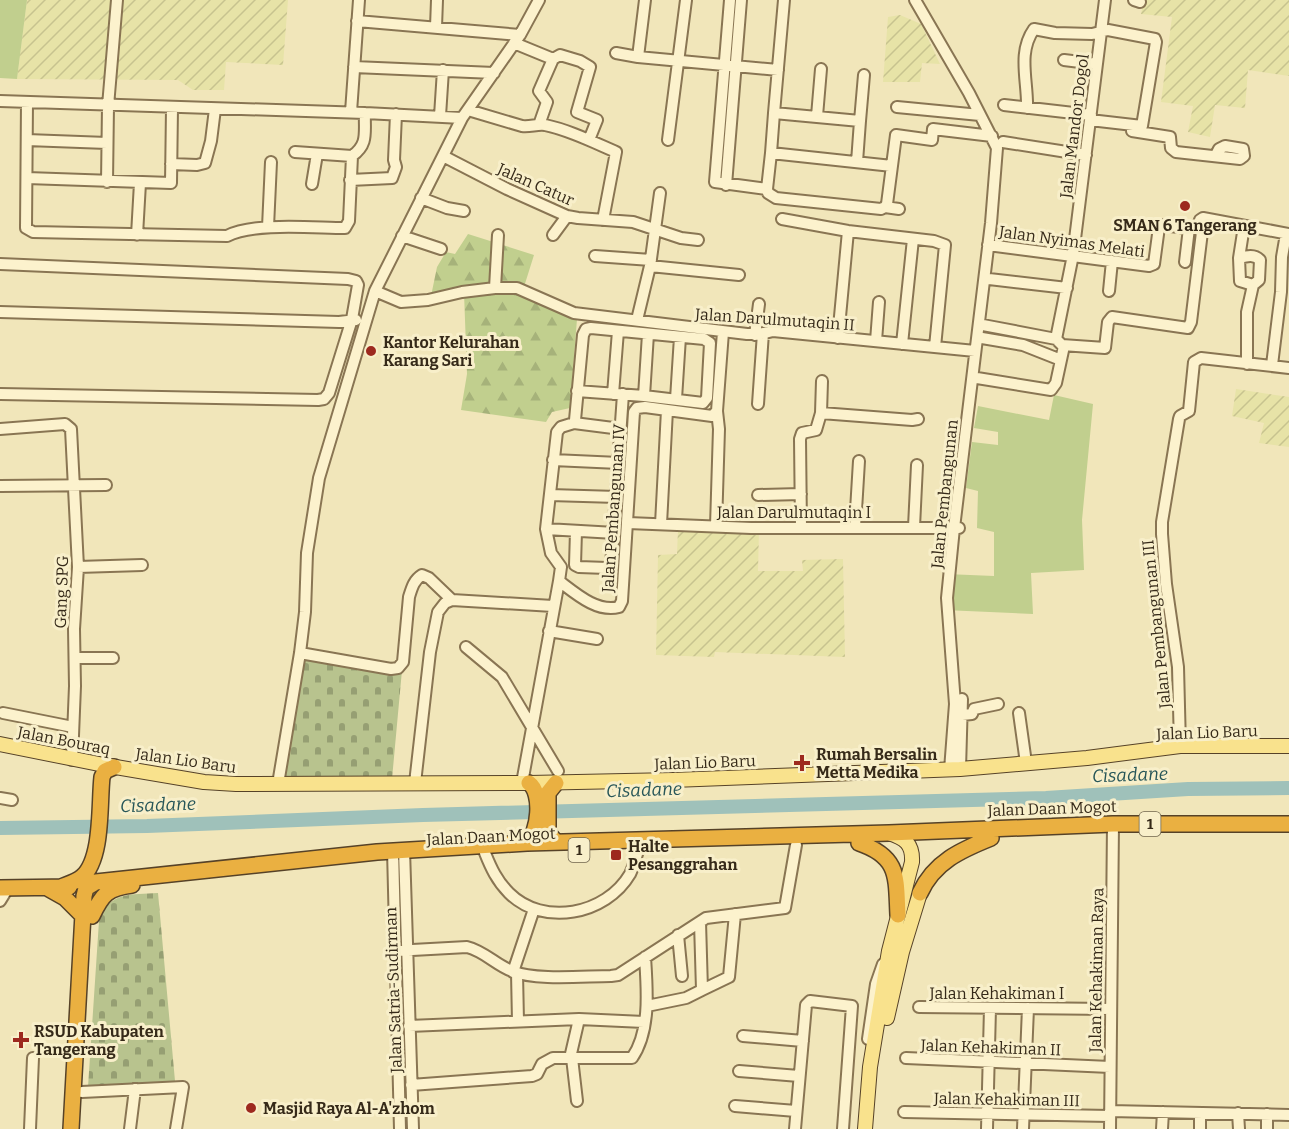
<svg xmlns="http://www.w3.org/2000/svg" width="1289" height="1129" viewBox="0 0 1289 1129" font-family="Bitter,serif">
	<defs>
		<pattern id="farmland-furrows" width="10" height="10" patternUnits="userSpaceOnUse" patternTransform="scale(1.5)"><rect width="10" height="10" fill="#e7e3a7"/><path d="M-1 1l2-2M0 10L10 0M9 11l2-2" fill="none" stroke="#c7c38f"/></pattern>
		<pattern id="forest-firs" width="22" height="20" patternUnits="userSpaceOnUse" patternTransform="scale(1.5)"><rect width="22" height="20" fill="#c1cf8e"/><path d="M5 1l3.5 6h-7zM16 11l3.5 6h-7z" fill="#a6b27a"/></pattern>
		<pattern id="cemetery-stones" width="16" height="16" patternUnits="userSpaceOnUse" patternTransform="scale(1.5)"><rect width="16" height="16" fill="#b8c38e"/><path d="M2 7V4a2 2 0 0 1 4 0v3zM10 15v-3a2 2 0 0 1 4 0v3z" fill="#969f73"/></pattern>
	</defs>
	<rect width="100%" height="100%" fill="#f1e6ba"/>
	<path fill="url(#farmland-furrows)" d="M27,0H288L283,65L226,62L224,90H193L178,80L17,79Z
		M1144,0H1289V76L1248,70L1245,108L1215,105L1210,137L1188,132L1193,106L1161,102L1172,17L1141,14Z
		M900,15L921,24L940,64L922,63L920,82H883L888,17Z
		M1236,389L1289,397V447L1259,443L1264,423L1232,416Z
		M678,529L759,530L758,571H803L802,560L843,559L845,657L715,652L714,657L656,655L658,555L677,554Z"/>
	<path fill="#c1cf8e" d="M0,0H27L17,79L0,78Z
		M1054,395L1093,404L1082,520L1084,570L1031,573L1033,614L944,610L946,574L994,576V532L977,528L978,491L966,488L972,442L998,445V432L974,428L978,406L1049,420Z"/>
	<path fill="url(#forest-firs)" d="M468,234L534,255L523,290L577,319L570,408L552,412L546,422L461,410L467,374L464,293L430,301L437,267L446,252L455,254Z"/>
	<path fill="url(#cemetery-stones)" d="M304,650L402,670L392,779L281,785Z
		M158,893L175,1081L88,1087L99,921C109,891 131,895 158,893Z"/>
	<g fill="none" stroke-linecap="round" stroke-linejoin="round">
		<path stroke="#9fc1ba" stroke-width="14" d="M0,828L147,826L423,815L1046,798L1188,789L1289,788"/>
		<g stroke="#897553" stroke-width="14">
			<path id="minor" d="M730,0L715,182L767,189L768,193L776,198L881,209L885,207L887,204L896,135L932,140L933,129L992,136
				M915,0L969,93L997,148L991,223L954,528L947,598L955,704L950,770
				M1134,0L1140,2
				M357,21L520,35
				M436,27L437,0
				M514,43L553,59
				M616,53L638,57L778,70
				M638,57L645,0
				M1064,60L1096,64
				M354,67L494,73
				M864,75L860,121L774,113L771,153L892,166
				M0,101L365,113L462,118
				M27,102L26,228L33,232L227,236C254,222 314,228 345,228L349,221L352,156C369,144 364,132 365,113
				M1004,105L1091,115
				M897,107L980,115
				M1027,108C1028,81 1017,53 1034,29L1055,33L1092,34L1108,30L1155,39L1156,42L1142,126L1090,120
				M468,110L522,126C530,127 537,124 545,125C569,130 593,142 616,152L603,220
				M351,112L359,0
				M774,113L784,0
				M440,116L443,70
				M817,116L821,69
				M539,125L547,102L539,91L553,59L560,55L580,61L590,67L577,112L597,120L589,140
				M1132,131L1170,137L1171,148L1176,152L1240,159L1244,156L1243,149L1225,146L1219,149L1216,155
				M27,140L107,143
				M668,140L686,0
				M1003,142L1086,155
				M295,152L352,156
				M443,156L507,189L567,216L578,218L633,222L681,238L698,240
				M857,162L860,121
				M171,164L197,165L205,163L211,141L215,109
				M27,178L171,183L172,108
				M350,180L392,178L396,167L394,160L396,114
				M107,182L108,106L117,0
				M312,184L317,154
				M726,185L741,0
				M767,189L771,153
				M421,198L447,208L464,211
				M885,207L899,209
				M782,219L848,231L934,241L945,245L935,347
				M1244,226L1239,258L1240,281L1253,285L1247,312V364
				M268,227L271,162
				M137,235L140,183
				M553,235L567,216
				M402,236L441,249
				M988,245L1149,266L1154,264L1159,227L1161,225L1197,229L1200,220L1203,218L1289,234
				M595,256L651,260
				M1239,258C1247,256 1254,254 1260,260L1259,280L1253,285
				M1185,262L1189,228
				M0,264L348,279L356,281L358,285L352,319L329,393L324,399L318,400L0,394
				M650,266L739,275
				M989,279L1067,288
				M495,288L498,235
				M375,291L401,302L428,300L462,292L495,288H517L574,313L747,334H761L773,331L975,351
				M1109,291L1112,261
				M0,312L339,322L356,320
				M637,320L650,266L660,193
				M983,325L1056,339
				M755,335L759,304
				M838,338L848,231
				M982,338L1023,345L1061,360
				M1056,339L1073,255L1105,0
				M1056,339L1062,345L1105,348L1108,322L1112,317L1188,328L1191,322L1202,232L1197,229
				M876,341L879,302
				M902,344L913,239
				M1272,365L1281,292L1282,257L1286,234
				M977,378L1051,390L1056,383L1064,346
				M613,394L618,331
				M644,396L648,334
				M676,399L680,337
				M758,404L763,333
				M821,413L822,381
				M574,423L621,429
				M0,429L65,424L71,429L78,567L74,629L75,686L72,760
				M553,460L619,463
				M0,486L106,485
				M550,495L617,497
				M758,495L801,494
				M628,523L751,528H959
				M661,524L667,410
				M716,526L719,429L717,411L723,332
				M801,527L800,439L802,433L816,430L821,413L912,420L918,419
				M855,527L859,461
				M914,527L917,465
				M546,529L557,432L561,427L574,423L575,420L583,335L586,329L591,328L704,339L710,343L707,398L703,403L644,396L577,391
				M576,531L575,565L579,567L607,568L611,566L623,394
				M78,567L142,565
				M559,581L561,567L551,553L546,529L615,533
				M549,631L597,639
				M466,647L502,677L558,771
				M300,653L391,669L398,668L403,662L409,597C412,587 414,580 422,575L429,578L452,600
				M75,658H113
				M3,713L73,727
				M1019,713L1026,763
				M962,715L972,714L974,709L998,704
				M1180,746L1178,667L1166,584L1162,534V522L1179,419L1180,416L1189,411L1194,362L1201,358L1289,368
				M960,769L962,699
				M415,783L430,652L438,612L445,603L452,600L553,606
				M522,783L559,581C575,593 597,613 619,607L622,601L634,412L637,408L645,407L712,416L717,411
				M278,784L300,653L305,612L307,553L319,478L375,291L462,118L520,35L539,0
				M0,798L12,800
				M393,850L400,1129
				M404,850L413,1129
				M485,853C491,868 497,881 509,893C543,927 606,915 630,874C634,866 636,856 639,848
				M0,901L8,888
				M700,922L702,990L729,977L735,914
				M678,935L682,976
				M394,951L467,947C484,951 496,965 512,971C536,981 584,976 611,976L618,975L706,918L785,908L796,845
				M513,972L534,909
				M517,973L518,1021
				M647,1006L686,998L702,990
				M919,1007L1111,1009
				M409,1026L579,1019L644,1022
				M743,1036L803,1041
				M868,1039L876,984L883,964
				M570,1058L579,1019
				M572,1058L577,1101
				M906,1058L1110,1067
				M739,1071L799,1076
				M411,1085L532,1076L537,1074L542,1064L553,1058H632C651,1031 647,988 645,957
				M82,1092L183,1087L176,1129
				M735,1106L796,1111
				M1110,1111L1289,1115
				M904,1112L1110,1116
				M1200,1113V1129
				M1238,1113L1239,1129
				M30,1129L33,1058
				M130,1129L135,1089
				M795,1129L806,1005L810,1001L852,1006L843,1129
				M987,1129L990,1008
				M1023,1129L1028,1008
				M1110,1129L1113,824
				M1162,1129L1163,1112
				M1267,1129V1114"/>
		</g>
		<g stroke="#564228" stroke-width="16">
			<path id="major" d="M0,744L104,765L204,782L236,784L529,783L673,780L960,769L1087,758L1180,746H1289
				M887,1018L902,952L920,893
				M865,1129L870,1067L889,951L912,862C913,844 905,838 889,833"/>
		</g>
		<g stroke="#564228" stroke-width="18">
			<path id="highway" d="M556,783L548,793V829L549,834L556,842
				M527,843C539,832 543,793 529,783
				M859,843C900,857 896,878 898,915
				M61,887C68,884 76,882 82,877C103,859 99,804 102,777L105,771L114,767
				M0,888L69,887
				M49,889L65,898L82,915
				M920,893C934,862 961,850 991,838
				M92,916C102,894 108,888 132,885
				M71,1129L84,896L86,888L96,882L377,852L527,843L889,833L1113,824H1289"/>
		</g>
		<use href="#minor" stroke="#fcf2cd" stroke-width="10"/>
		<use href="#major" stroke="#f9e28d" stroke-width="14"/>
		<use href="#highway" stroke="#eab041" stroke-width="15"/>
	</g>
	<g fill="#9d291e" stroke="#f8efca" stroke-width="2">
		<circle cx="1185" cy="206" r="6"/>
		<circle cx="371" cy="351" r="6"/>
		<path d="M799 754h6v6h6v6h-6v6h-6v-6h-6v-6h6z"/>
		<rect x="610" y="849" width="12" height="12" rx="3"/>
		<path d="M18 1031h6v6h6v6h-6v6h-6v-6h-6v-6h6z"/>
		<circle cx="251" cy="1108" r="6"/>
	</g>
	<g text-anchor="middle" stroke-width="6" stroke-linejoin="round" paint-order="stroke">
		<g fill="#f8efca" stroke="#70654e" stroke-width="1.5">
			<rect x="1139.5" y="812" width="21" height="24" rx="4.5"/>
			<rect x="568.5" y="838" width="21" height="24" rx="4.5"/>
		</g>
		<g font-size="15" font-weight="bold" fill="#362a19">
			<text x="1150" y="829">1</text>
			<text x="579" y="855">1</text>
		</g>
		<g font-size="16" fill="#362a19" stroke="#f8efca">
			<text transform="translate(1074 126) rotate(-83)" y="6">Jalan Mandor Dogol</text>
			<text transform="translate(536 184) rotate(24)" y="6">Jalan Catur</text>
			<text transform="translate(1072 241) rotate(8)" y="6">Jalan Nyimas Melati</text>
			<text transform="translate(775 319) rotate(4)" y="6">Jalan Darulmutaqin II</text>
			<text transform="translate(944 494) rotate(-84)" y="6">Jalan Pembangunan</text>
			<text transform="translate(613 508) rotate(-86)" y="6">Jalan Pembangunan IV</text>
			<text x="794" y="518">Jalan Darulmutaqin I</text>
			<text transform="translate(61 592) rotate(-88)" y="6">Gang SPG</text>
			<text transform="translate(1156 624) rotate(-96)" y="6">Jalan Pembangunan III</text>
			<text transform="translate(1207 732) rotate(-2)" y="6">Jalan Lio Baru</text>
			<text transform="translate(64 740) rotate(11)" y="6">Jalan Bouraq</text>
			<text transform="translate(186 760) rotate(8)" y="6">Jalan Lio Baru</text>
			<text transform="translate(705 762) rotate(-2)" y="6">Jalan Lio Baru</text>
			<text transform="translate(1052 808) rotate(-2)" y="6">Jalan Daan Mogot</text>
			<text transform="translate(491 836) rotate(-3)" y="6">Jalan Daan Mogot</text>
			<text transform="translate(1096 970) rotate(-89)" y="6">Jalan Kehakiman Raya</text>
			<text transform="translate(393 990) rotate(-92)" y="6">Jalan Satria-Sudirman</text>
			<text x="997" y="999">Jalan Kehakiman I</text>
			<text transform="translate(991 1047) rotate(2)" y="6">Jalan Kehakiman II</text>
			<text transform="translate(1007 1099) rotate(1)" y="6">Jalan Kehakiman III</text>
		</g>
		<g font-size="16" font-weight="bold" fill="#362a19" stroke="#f8efca" text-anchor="start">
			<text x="1185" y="231" text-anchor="middle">SMAN 6 Tangerang</text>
			<text x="383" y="348">Kantor Kelurahan<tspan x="383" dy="18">Karang Sari</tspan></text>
			<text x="816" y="760">Rumah Bersalin<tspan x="816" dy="18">Metta Medika</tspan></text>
			<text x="628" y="852">Halte<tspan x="628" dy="18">Pesanggrahan</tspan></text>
			<text x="34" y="1037">RSUD Kabupaten<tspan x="34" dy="18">Tangerang</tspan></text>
			<text x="263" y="1114">Masjid Raya Al-A'zhom</text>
		</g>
		<g font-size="18" font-style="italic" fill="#275658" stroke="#f8efca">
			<text transform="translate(1130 775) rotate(-2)" y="6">Cisadane</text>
			<text transform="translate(644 790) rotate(-2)" y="6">Cisadane</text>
			<text transform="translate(158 805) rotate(-2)" y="6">Cisadane</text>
		</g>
	</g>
</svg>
